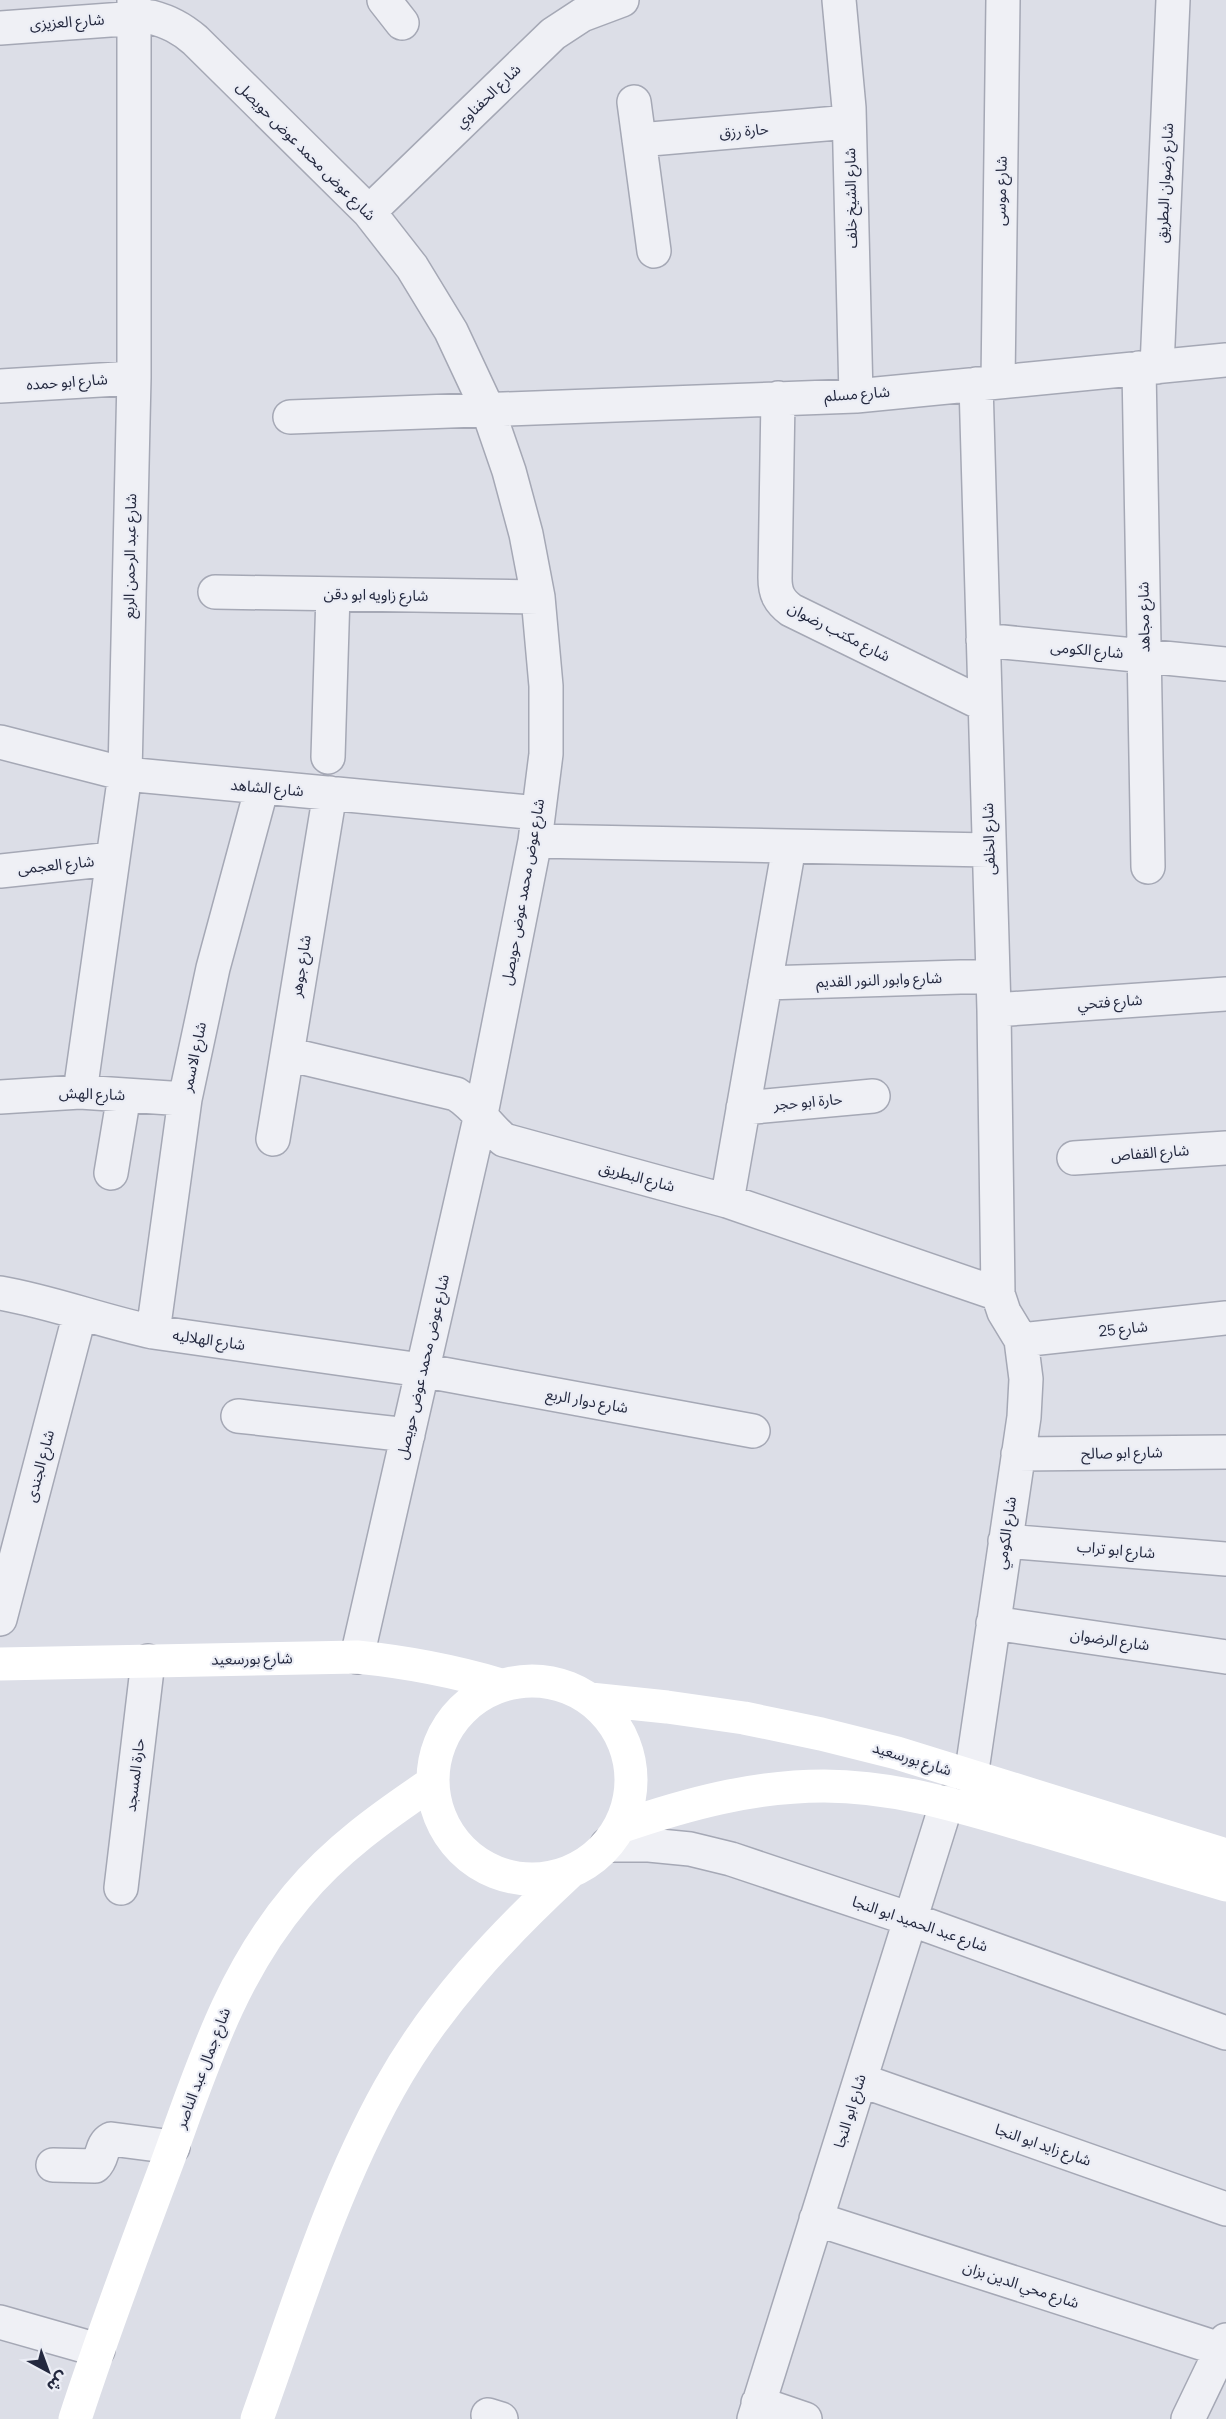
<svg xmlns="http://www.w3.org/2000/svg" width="1226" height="2419" viewBox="0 0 1226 2419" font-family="Manrope,'Noto Sans Arabic',sans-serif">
	<rect width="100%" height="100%" fill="#dcdee7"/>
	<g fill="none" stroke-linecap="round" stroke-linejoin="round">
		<g stroke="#a5a8b5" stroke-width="36">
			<path id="street" d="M384,0L402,23
				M839,0L849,108L856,396
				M0,28L151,17C169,22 181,28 195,40L369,212L412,267L451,331L488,410L509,471L526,534L538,597L546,686V754L535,841L481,1114L357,1657
				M634,102L654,251
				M639,140L849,122
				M369,212L553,34L582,15L622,0
				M1157,367L1173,0
				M1139,368L1148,867
				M998,382L1003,0
				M0,386L134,378
				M778,398L775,578C775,593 779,601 791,610L985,705
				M290,417L856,396L1226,360
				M215,592L538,597
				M983,640L1226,664
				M0,742L125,774L538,813
				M328,757L333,594
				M535,841L989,850
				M0,871L112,859
				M765,983L993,976
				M994,1010L1226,994
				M287,1054L456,1094C476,1106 487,1126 504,1140L727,1201L998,1294
				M80,1092L125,774L134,378V0
				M0,1097L80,1092L185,1099
				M743,1108L873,1096
				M273,1139L330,793
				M1074,1158L1226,1148
				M111,1173L124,1095
				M727,1201L789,847
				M0,1293C52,1302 101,1321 153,1332L421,1370L753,1431
				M153,1332L185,1099L213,968L262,787
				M1021,1340L1226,1318
				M238,1416L408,1435
				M1018,1454L1226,1452
				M1005,1541L1226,1559
				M0,1619L80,1313
				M993,1623L1226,1657
				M971,1777L1024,1417L1026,1379L1021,1340L1004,1312L998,1294L994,1010L976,384
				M607,1845H649L690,1849L731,1859L910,1919L1226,2033
				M121,1888L148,1661
				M860,2080L1226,2209
				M53,2165L95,2166C104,2158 100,2145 111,2139L173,2147
				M816,2219L1226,2351
				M0,2322L98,2350
				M758,2403L805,2419
				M488,2415L501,2419
				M754,2419L947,1802
				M1188,2419L1226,2340"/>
		</g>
		<use href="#street" stroke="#eff0f5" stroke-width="33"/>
		<path stroke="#fff" stroke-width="33" d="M0,1664L357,1657C407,1662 454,1671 501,1685
			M433 1780a99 99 0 1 1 198 0a99 99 0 1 1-198 0Z
			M590,1699L667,1707L744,1718L821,1734L897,1753L1226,1855
			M620,1827C687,1804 753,1786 824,1786C897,1786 965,1808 1034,1828C1098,1847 1162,1866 1226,1885
			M75,2419C103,2333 135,2248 167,2163C202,2068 230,1975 297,1896C335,1850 383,1816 432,1783
			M257,2419C297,2308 331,2193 389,2089C435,2006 500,1937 569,1873"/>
	</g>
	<g text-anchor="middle" stroke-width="4.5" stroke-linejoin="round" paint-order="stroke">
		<g font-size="15" fill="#24293f" stroke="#ebedf5">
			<text transform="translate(67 22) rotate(-4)" y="5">شارع العزيزى</text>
			<text transform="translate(488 96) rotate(-44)" y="5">شارع الحفناوي</text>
			<text transform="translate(744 131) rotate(-5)" y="5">حارة رزق</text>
			<text transform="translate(306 151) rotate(45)" y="5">شارع عوض محمد عوض حويصل</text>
			<text transform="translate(1165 183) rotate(-87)" y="5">شارع رضوان البطريق</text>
			<text transform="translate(1001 191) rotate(-89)" y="5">شارع موسى</text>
			<text transform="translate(851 198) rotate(-91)" y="5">شارع الشيخ خلف</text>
			<text transform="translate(67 382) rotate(-4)" y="5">شارع ابو حمده</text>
			<text transform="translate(857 394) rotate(-4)" y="5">شارع مسلم</text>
			<text transform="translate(130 556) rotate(-89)" y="5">شارع عبد الرحمن الربع</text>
			<text transform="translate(376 595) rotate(1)" y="5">شارع زاويه ابو دقن</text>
			<text transform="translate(1144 617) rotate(-91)" y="5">شارع مجاهد</text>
			<text transform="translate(839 632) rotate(27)" y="5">شارع مكتب رضوان</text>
			<text transform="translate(1087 650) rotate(5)" y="5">شارع الكومى</text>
			<text transform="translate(267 788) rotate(5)" y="5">شارع الشاهد</text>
			<text transform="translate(989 839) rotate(-92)" y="5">شارع الخلفى</text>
			<text transform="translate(56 865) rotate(-6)" y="5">شارع العجمى</text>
			<text transform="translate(523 892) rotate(-80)" y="5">شارع عوض محمد عوض حويصل</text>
			<text transform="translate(301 966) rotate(-81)" y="5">شارع جوهر</text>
			<text transform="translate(879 980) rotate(-2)" y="5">شارع وابور النور القديم</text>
			<text transform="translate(1110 1002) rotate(-4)" y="5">شارع فتحي</text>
			<text transform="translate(194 1057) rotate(-78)" y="5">شارع الاسمر</text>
			<text transform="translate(92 1094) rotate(2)" y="5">شارع الهش</text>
			<text transform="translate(808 1102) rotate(-5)" y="5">حارة ابو حجر</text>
			<text transform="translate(1150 1153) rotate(-4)" y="5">شارع القفاص</text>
			<text transform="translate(637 1177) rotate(15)" y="5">شارع البطريق</text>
			<text transform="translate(1123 1329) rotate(-6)" y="5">شارع 25</text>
			<text transform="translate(209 1340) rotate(8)" y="5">شارع الهلاليه</text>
			<text transform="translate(423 1367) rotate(-77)" y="5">شارع عوض محمد عوض حويصل</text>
			<text transform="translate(587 1401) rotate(10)" y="5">شارع دوار الربع</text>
			<text transform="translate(1122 1453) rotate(-1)" y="5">شارع ابو صالح</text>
			<text transform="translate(40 1466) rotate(-75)" y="5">شارع الجندى</text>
			<text transform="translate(1006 1533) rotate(-82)" y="5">شارع الكومي</text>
			<text transform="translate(1116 1550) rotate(5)" y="5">شارع ابو تراب</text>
			<text transform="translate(1110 1640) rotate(8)" y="5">شارع الرضوان</text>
			<text transform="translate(252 1659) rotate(-1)" y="5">شارع بورسعيد</text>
			<text transform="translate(912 1759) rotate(17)" y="5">شارع بورسعيد</text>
			<text transform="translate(135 1775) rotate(-83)" y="5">حارة المسجد</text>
			<text transform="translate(920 1924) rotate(19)" y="5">شارع عبد الحميد ابو النجا</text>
			<text transform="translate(203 2068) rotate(-69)" y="5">شارع جمال عبد الناصر</text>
			<text transform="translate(850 2111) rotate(-73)" y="5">شارع ابو النجا</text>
			<text transform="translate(1043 2145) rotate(19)" y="5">شارع زايد ابو النجا</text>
			<text transform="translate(1021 2285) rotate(18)" y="5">شارع محي الدين بزان</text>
		</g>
	</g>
	<g transform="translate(48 2371) rotate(139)" stroke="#ebedf5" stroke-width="4.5" paint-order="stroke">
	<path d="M0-4.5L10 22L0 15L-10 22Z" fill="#24293f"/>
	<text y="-9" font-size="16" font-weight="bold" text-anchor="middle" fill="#24293f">ش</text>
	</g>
</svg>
